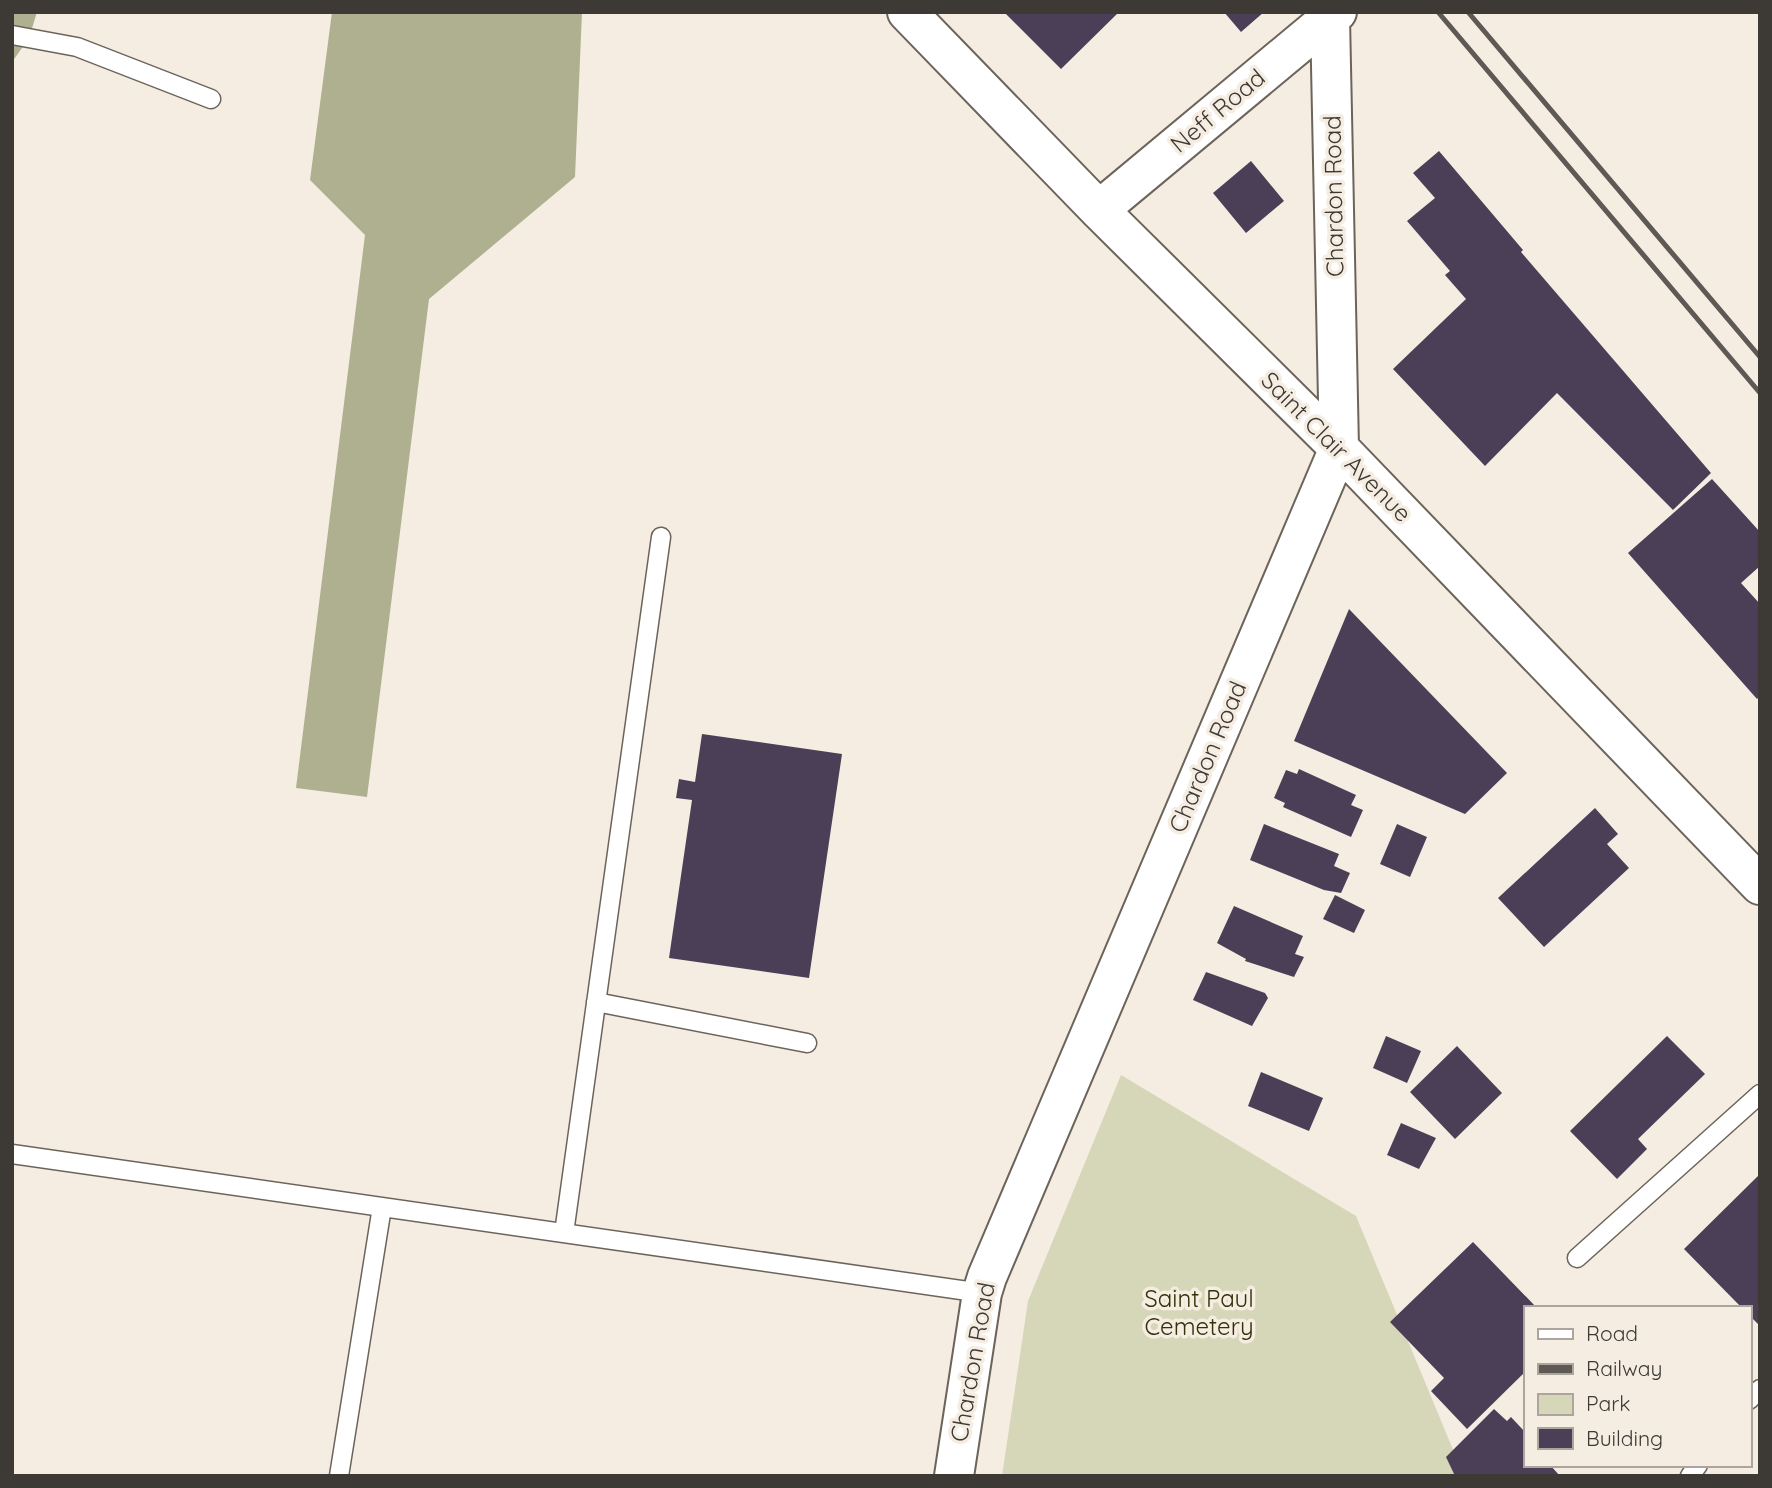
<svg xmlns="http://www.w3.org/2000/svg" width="1772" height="1488" viewBox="0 0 1772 1488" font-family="Quicksand,sans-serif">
	<rect width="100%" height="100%" fill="#f6ede2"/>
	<path fill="#d5d7b8" d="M1121,1075L1356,1216L1464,1476H1002L1028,1301Z"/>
	<path fill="#aeb090" d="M12,12H37L29,38L12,62Z
		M332,12H582L575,177L429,299L367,797L296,788L365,235L310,180Z"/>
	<path fill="#4b3f58" d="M1004,12H1119L1061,69Z
		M1224,12H1264L1241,32Z
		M1439,151L1523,250L1521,252L1711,473L1673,510L1557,393L1485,466L1393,369L1466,299L1445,275L1450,271L1407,221L1435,198L1413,173Z
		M1251,161L1284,201L1246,233L1213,193Z
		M1712,479L1760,532V566L1741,583L1760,604V696L1757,699L1628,553Z
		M1349,609L1507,773L1465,814L1294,741Z
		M702,734L842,754L809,978L669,958L692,800L676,798L679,779L695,782Z
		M1299,769L1356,795L1351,805L1363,810L1351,837L1283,807L1285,803L1274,798L1286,770L1297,774Z
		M1595,808L1618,834L1607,844L1629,868L1544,947L1498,898Z
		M1264,824L1339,854L1334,866L1350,873L1341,893L1324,890L1250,860Z
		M1397,824L1427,837L1410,877L1380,864Z
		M1335,895L1365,910L1354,933L1323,919Z
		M1234,906L1303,936L1295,954L1304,957L1294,977L1245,961L1246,959L1217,943Z
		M1206,972L1265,993L1268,998L1252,1026L1193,1000Z
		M1386,1036L1421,1051L1407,1083L1373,1068Z
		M1667,1036L1705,1074L1638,1139L1647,1149L1617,1179L1570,1131Z
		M1457,1046L1502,1093L1455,1139L1410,1092Z
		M1261,1072L1323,1098L1309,1131L1248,1106Z
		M1401,1123L1436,1138L1419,1169L1387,1155Z
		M1760,1174V1326L1749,1315V1308H1742L1684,1249Z
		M1473,1242L1537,1308H1525V1372L1467,1429L1431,1391L1444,1378L1390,1322Z
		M1494,1409L1507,1421L1511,1417L1525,1432V1465H1550L1560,1476H1455L1446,1457Z"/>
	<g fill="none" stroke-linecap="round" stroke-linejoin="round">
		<g stroke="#6c645b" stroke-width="21">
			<path id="lane" d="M12,35L77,47L211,99
				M596,1002L807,1043
				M12,1154L982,1293
				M564,1233L661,537
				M1577,1258L1760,1094
				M1749,1400L1760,1389
				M339,1476L382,1207
				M1690,1476L1698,1465"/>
		</g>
		<g stroke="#6c645b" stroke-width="42">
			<path id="secondary" d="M907,12L1099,210L1339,448L1760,885
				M1099,210L1337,12
				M954,1476L982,1293L987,1277L1339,448L1330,18"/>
		</g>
		<use href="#lane" stroke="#fff" stroke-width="18"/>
		<use href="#secondary" stroke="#fff" stroke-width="38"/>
		<path stroke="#5e5954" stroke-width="5" d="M1438,12L1760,393
			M1468,12L1760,357"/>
	</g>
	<g text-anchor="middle" stroke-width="7" stroke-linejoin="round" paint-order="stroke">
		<g font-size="24" fill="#3d3935" stroke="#f6ede2">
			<text transform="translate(1218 111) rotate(-40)" y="8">Neff Road</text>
			<text transform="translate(1334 196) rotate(-91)" y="8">Chardon Road</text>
			<text transform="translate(1336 447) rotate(45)" y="8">Saint Clair Avenue</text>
			<text transform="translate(1208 757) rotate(-67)" y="8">Chardon Road</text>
			<text transform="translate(973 1362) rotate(-80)" y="8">Chardon Road</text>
		</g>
		<g font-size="24" fill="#313208" stroke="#f6ede2">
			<text x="1199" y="1307">Saint Paul<tspan x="1199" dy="28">Cemetery</tspan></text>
		</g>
	</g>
	<rect width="1772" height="1488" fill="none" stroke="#3d3935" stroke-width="28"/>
	<rect x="1524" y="1306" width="228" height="161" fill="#f6ede2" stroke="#aca59d" stroke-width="2"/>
	<rect x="1538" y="1329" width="35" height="10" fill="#ffffff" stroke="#aca59d" stroke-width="2"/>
	<text x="1586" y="1341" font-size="21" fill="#3d3935">Road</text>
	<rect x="1538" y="1364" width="35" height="10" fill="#5e5954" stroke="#aca59d" stroke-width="2"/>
	<text x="1586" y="1376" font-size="21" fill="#3d3935">Railway</text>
	<rect x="1538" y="1394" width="35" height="21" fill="#d5d7b8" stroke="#aca59d" stroke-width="2"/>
	<text x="1586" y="1411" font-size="21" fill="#3d3935">Park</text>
	<rect x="1538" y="1428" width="35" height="21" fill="#4b3f58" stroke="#aca59d" stroke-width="2"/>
	<text x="1586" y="1446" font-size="21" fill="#3d3935">Building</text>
</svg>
